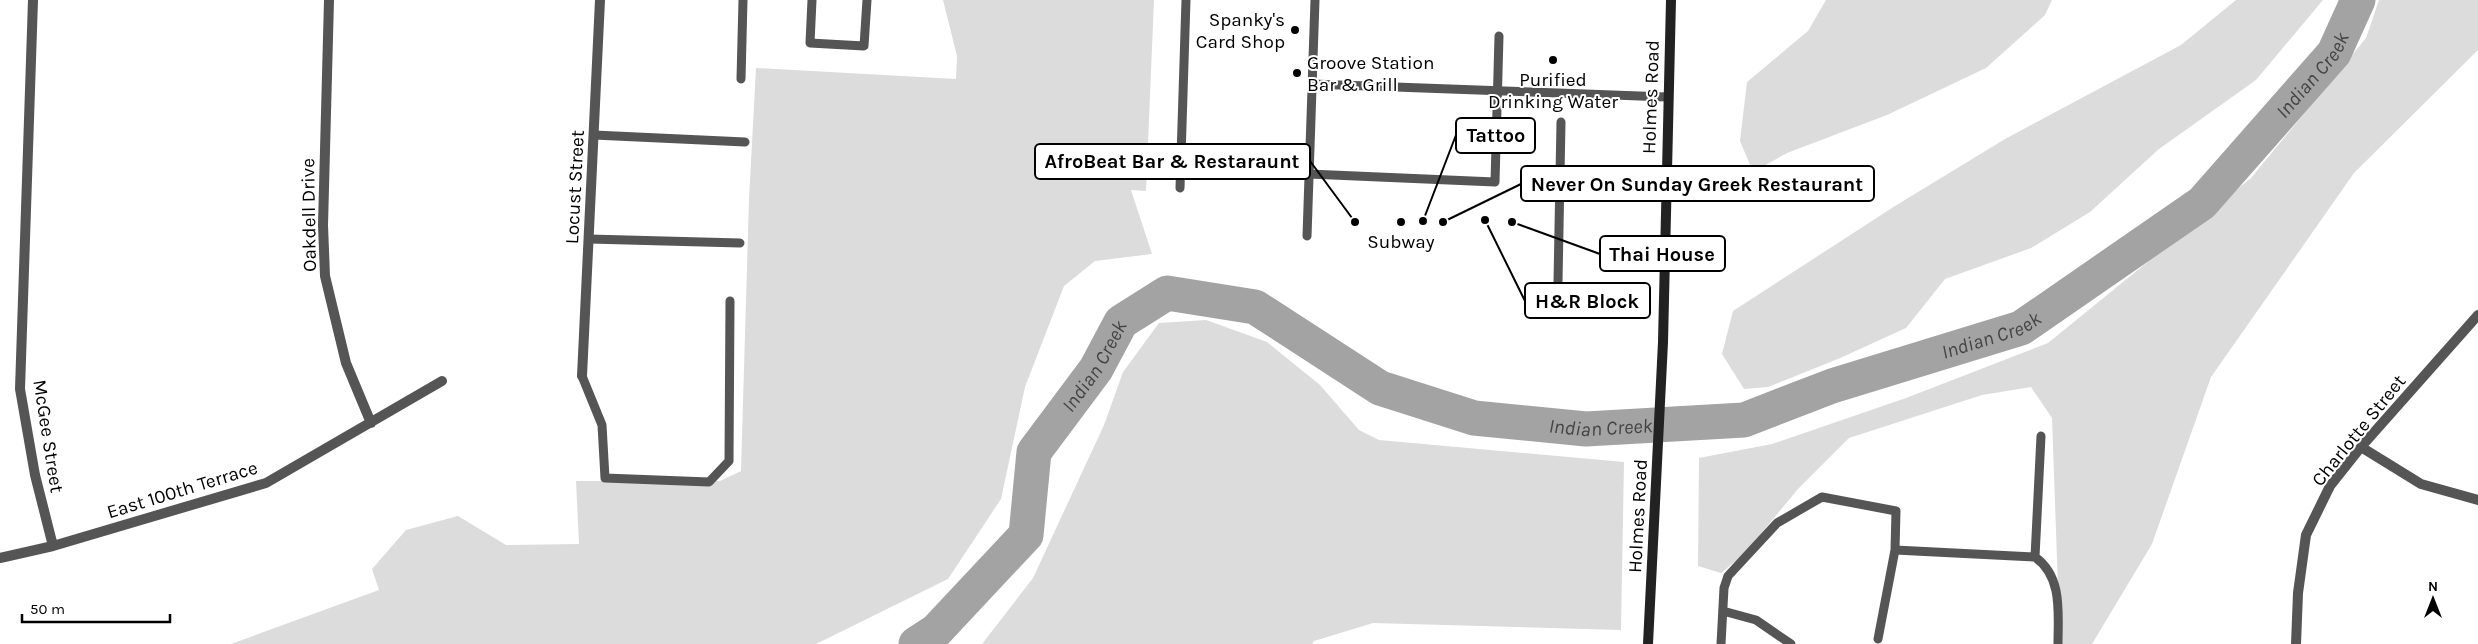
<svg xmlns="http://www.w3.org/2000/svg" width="2478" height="644" viewBox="0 0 2478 644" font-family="Karla,sans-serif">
	<rect width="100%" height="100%" fill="#fff"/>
	<path fill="#dcdcdc" d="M943,0H1154L1146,191L1131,190L1152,254L1095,261L1064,286L1025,387L1001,499L948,579L816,644H231L379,590L372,569L406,530L458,516L506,545L579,544L576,481H720L741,471L749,199L756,68L956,79L957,56Z
		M1826,0H2052L2045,15L1986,68L1887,115L1787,153L1753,172L1740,141L1747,82L1808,31Z
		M2236,0H2323L2256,80L2159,149L2090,212L2031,248L1945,279L1906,328L1838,359L1768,387L1744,389L1722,354L1733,311L1895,206L2005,139L2181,45Z
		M2379,0H2478V50L2354,173L2211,377L2152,544L2092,644H2060L2052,418L2031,387L1982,395L1849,438L1798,489L1744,554L1721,573L1698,566L1699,458L1772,444L1906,398L2048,343L2251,178L2366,38Z
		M1206,320L1267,342L1320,385L1359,430L1379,440L1624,462L1621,630L1373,623L1314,641L1312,644H982L1033,578L1104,425L1123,372L1159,323Z"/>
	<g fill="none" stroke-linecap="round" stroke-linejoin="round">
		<path stroke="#a3a3a3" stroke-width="35" id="s1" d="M916,644L936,631L1026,535L1034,452L1096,369L1121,322L1167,293L1255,307L1380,388L1474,418L1586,429L1744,420L1832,386L2021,328L2202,203L2334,53L2358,0"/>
		<path stroke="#555" stroke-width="9" d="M812,0L810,43L864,46L867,0
			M741,79L743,0
			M1312,84L1667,97
			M594,135L745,142
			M1309,174L1495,182L1499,36
			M1180,188L1186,0
			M1307,236L1315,0
			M589,239L740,243
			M1558,282L1561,122
			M582,376L602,425L605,478L709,482L729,461L730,301
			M2035,557L2041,436
			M1723,611L1756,620L1791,644
			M1878,639L1895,550
			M1721,644L1724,588L1728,576L1777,523L1822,497L1896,511L1895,550L2035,557C2063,577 2058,613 2058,644"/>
		<path stroke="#555" stroke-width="10" d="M33,0L20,389L35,475L53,546
			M329,0L323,225L325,276L346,363L371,423
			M582,376L600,0
			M2361,447L2421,484L2478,500
			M0,558L53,546L266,483L442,381
			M2296,644L2298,593L2306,535L2330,486L2361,447L2478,315"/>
		<path stroke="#222" stroke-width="10" d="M1648,644L1663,342L1671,0"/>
	</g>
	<g fill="#000" stroke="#fff" stroke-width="2">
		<circle cx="1295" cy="30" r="5"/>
		<circle cx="1553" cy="60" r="5"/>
		<circle cx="1297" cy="73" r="5"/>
		<circle cx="1401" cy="222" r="5"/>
	</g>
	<g text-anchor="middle" stroke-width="4" stroke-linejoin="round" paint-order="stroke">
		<g font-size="19" fill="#000" stroke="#fff">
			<text x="1285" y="26" text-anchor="end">Spanky's<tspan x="1285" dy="22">Card Shop</tspan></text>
			<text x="1307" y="69" text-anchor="start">Groove Station<tspan x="1307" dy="22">Bar &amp; Grill</tspan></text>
			<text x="1553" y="86">Purified<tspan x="1553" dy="22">Drinking Water</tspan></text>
			<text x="1401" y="248">Subway</text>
		</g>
		<g font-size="19" fill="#000" stroke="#fff">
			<text transform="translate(1650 97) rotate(-88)" y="7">Holmes Road</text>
			<text transform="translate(574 187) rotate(-87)" y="7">Locust Street</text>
			<text transform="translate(308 215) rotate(-91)" y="7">Oakdell Drive</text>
			<text transform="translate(2358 430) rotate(-51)" y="7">Charlotte Street</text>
			<text transform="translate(49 436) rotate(81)" y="7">McGee Street</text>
			<text transform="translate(182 489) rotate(-17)" y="7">East 100th Terrace</text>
			<text transform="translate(1637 516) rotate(-87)" y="7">Holmes Road</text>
		</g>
		<g font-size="20" font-style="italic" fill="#444" stroke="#fff">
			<text dy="7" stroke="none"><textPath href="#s1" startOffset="1739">Indian Creek</textPath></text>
			<text dy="7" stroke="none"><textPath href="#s1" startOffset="1319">Indian Creek</textPath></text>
			<text dy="7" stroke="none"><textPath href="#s1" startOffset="344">Indian Creek</textPath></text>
			<text dy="7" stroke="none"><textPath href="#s1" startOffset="914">Indian Creek</textPath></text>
		</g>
	</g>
	<path fill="none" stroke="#000" stroke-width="2" d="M1423 221L1456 135M1355 222L1310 161M1443 222L1521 184M1512 222L1600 254M1485 220L1525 301"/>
	<g fill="#000" stroke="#fff" stroke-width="2">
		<circle cx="1423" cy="221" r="5"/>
		<circle cx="1355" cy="222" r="5"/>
		<circle cx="1443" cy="222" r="5"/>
		<circle cx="1512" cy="222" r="5"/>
		<circle cx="1485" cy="220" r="5"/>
	</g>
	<g fill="#fff" stroke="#000" stroke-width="2">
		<rect x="1456" y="118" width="79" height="35" rx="5"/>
		<rect x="1035" y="144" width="275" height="35" rx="5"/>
		<rect x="1521" y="166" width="353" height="35" rx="5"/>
		<rect x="1600" y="236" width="125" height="35" rx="5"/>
		<rect x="1525" y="283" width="125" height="35" rx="5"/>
	</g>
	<g font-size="20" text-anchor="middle" font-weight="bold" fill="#000">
		<text x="1496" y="142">Tattoo</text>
		<text x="1172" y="168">AfroBeat Bar &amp; Restaraunt</text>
		<text x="1697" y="191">Never On Sunday Greek Restaurant</text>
		<text x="1662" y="261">Thai House</text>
		<text x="1587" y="308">H&amp;R Block</text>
	</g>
	<g transform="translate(2433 599)" stroke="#ffffff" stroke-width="4" paint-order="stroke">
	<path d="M0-4L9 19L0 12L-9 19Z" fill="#000000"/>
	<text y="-8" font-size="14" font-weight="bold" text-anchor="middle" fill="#000000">N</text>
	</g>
	<path d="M22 614v8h148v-8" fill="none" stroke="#000000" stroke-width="2.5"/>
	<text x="30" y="614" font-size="15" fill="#000000" stroke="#ffffff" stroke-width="4" paint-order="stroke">50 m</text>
</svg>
